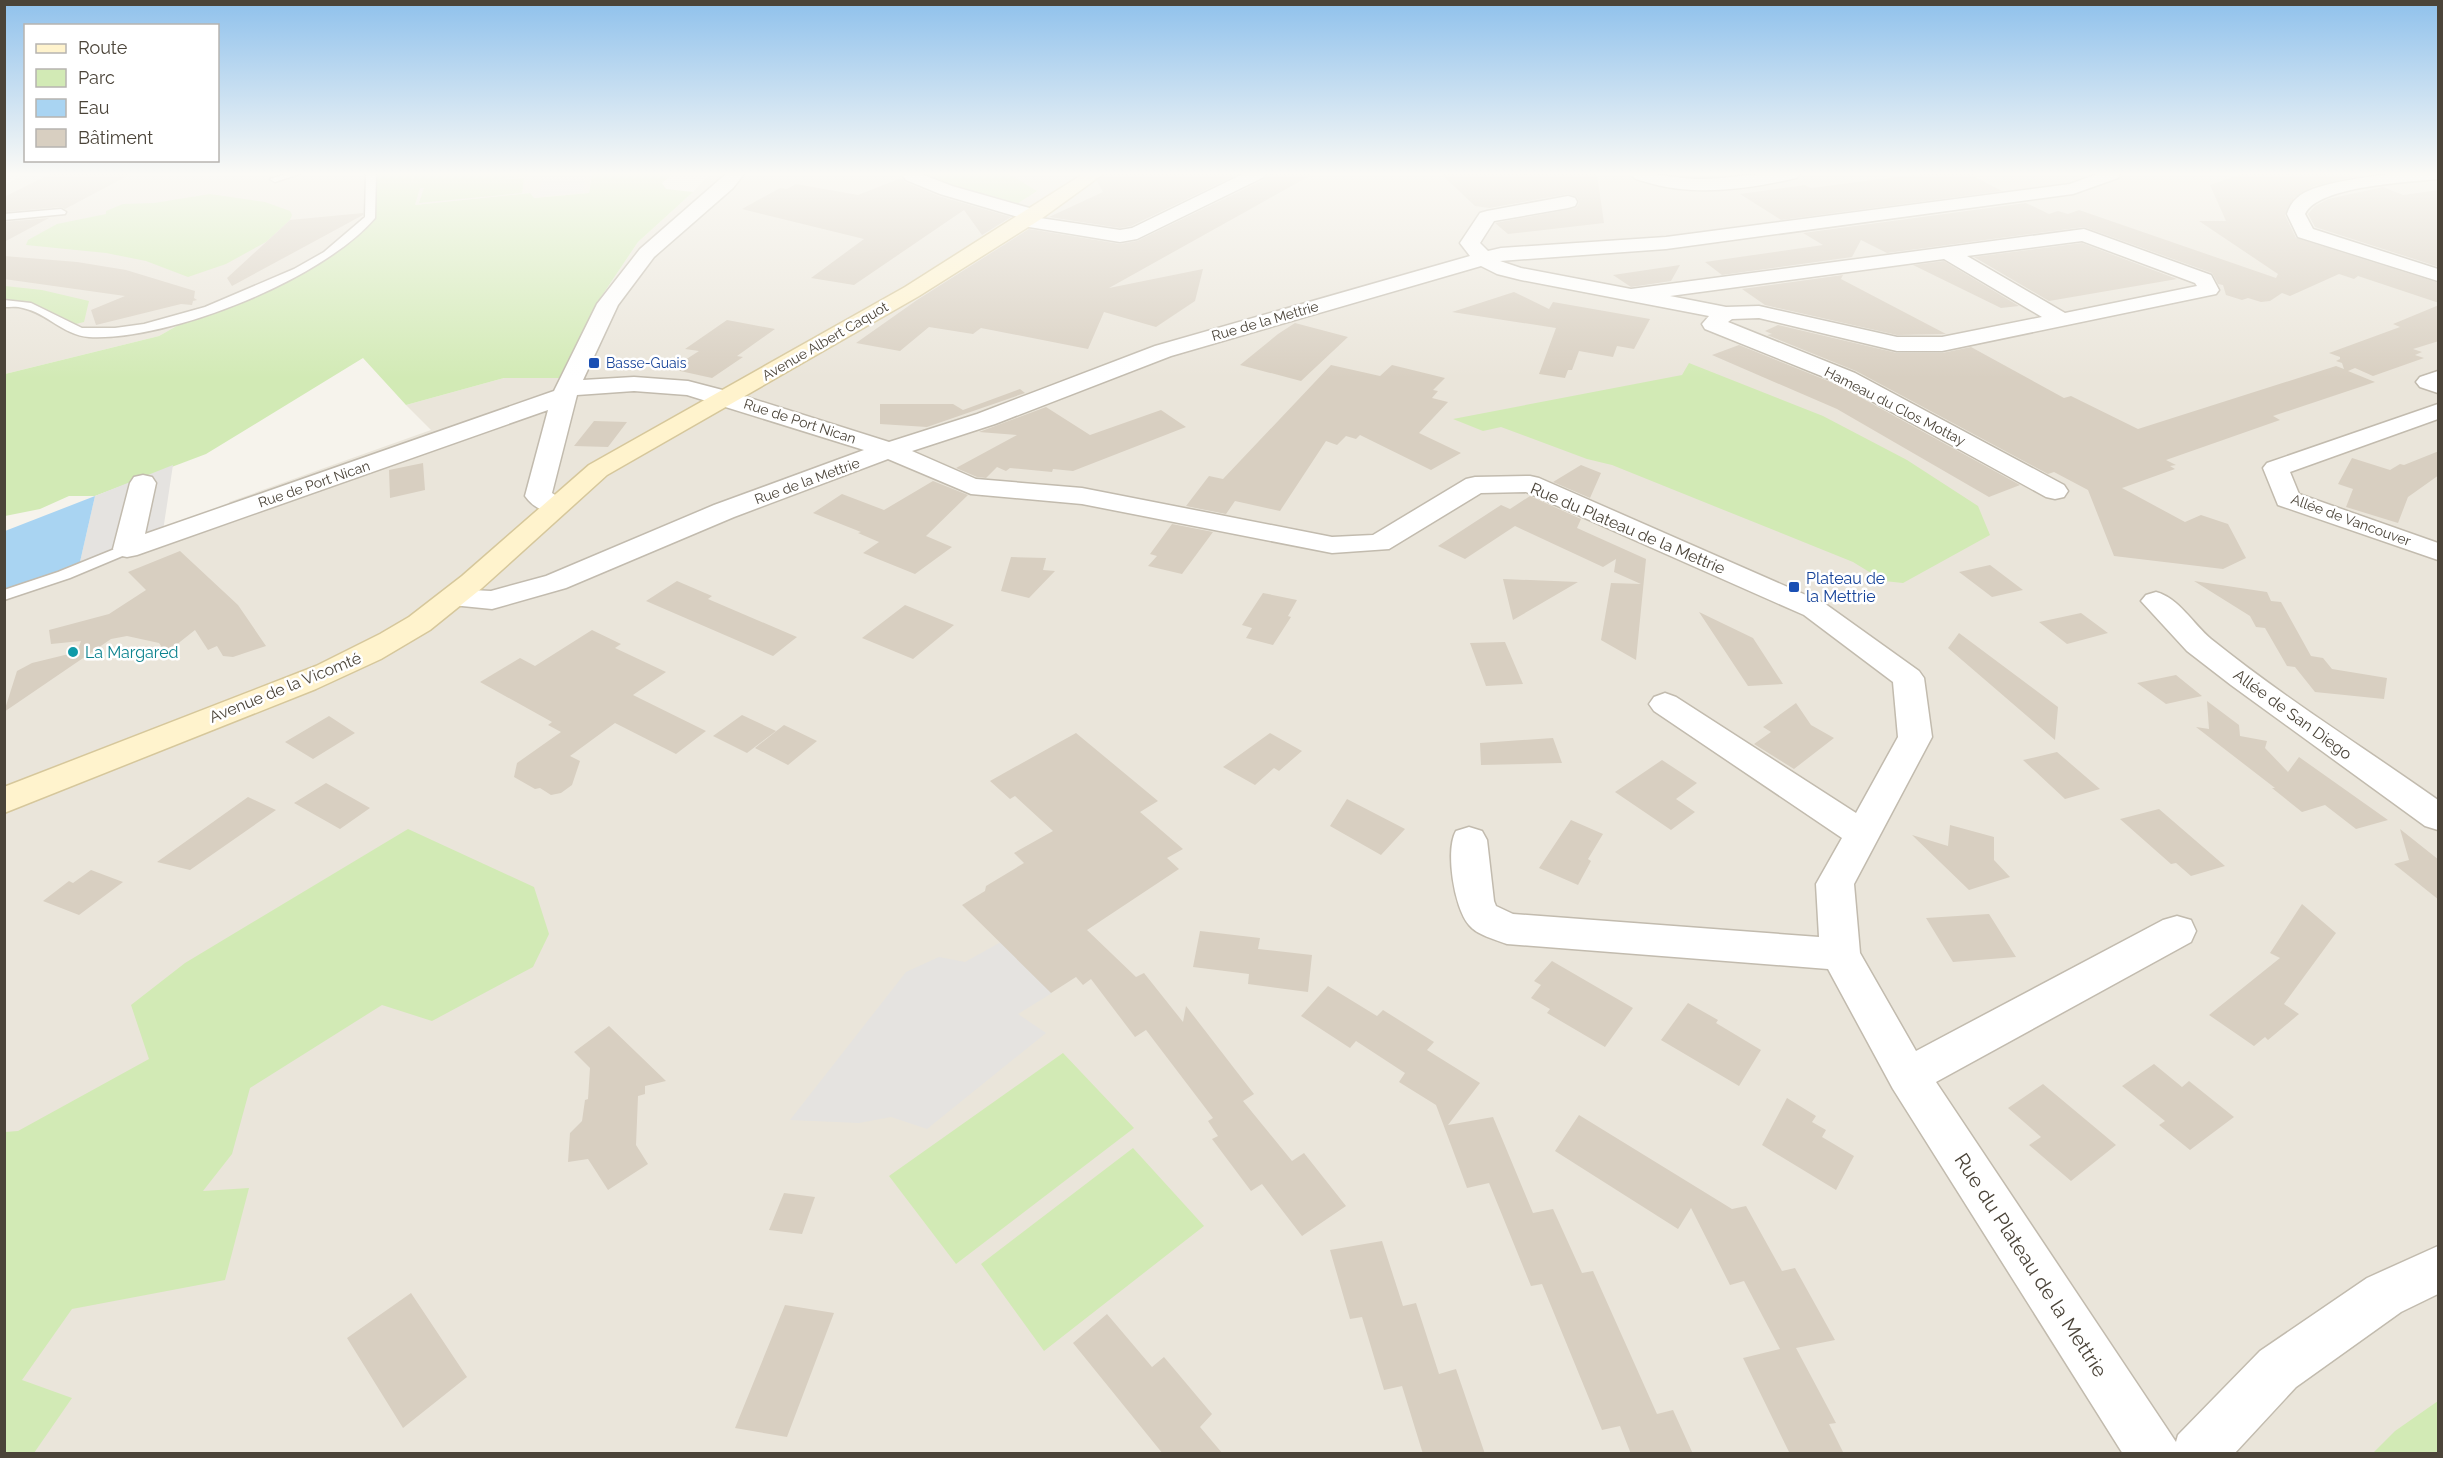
<svg xmlns="http://www.w3.org/2000/svg" width="2443" height="1458" viewBox="0 0 2443 1458" font-family="Raleway,sans-serif">
	<rect width="100%" height="100%" fill="#f6f3ec"/>
	<path fill="#eae5da" d="M25,174H376V217L326,258L196,315L159,336L5,374L4,185Z
		M414,174H592L589,193L533,198L529,193L415,205L419,189L409,190Z
		M709,174H2438V1453H5L4,600L235,518L229,502L431,430L406,405L504,378H559L599,300L638,242L693,192Z"/>
	<path fill="#d2eab5" d="M376,174H414L409,190L415,174H529V176L493,180L524,178L522,193L419,203L424,188H420L415,205L530,193L534,198L589,193L592,174H673L662,183L666,189L693,192L638,242L599,300L559,378H504L406,405L363,358L206,454L95,496H69L40,509L5,516V374L159,336L196,315L326,258L375,217Z
		M917,174H1009L1037,191L1012,207L947,187Z
		M210,194L265,202L290,211L292,215L290,220L266,242L226,264L188,277L146,261L106,253L26,245L28,240L57,224L106,214V211L123,204L154,203Z
		M5,286L42,290L89,301L84,322L76,324L35,304L5,301Z
		M1689,363L1823,416L1907,460L1978,506L1990,535L1903,583L1884,581L1853,562L1612,465L1587,459L1501,427L1483,431L1453,419L1682,375Z
		M408,829L534,887L549,934L533,967L432,1021L382,1005L250,1088L232,1154L203,1191L249,1188L225,1280L72,1309L22,1380L72,1398L34,1453H5V1132L18,1131L149,1059L131,1005L185,963Z
		M1063,1053L1134,1128L956,1264L889,1176Z
		M1133,1148L1204,1226L1044,1351L981,1264Z
		M2438,1401V1453H2373L2395,1431Z"/>
	<path fill="#e5e3e0" d="M543,174H586L583,192L539,196Z
		M173,465L161,544L77,575L95,496Z
		M1001,942L1052,993L1018,1014L1046,1033L927,1129L891,1117L859,1123L790,1120L906,972L939,957L965,962Z"/>
	<path fill="#a9d4f2" d="M95,496L77,575L5,600V531Z"/>
	<path fill="#d8cfc1" d="M50,174H131L65,209L61,207L4,212V197Z
		M1105,174H1239L1131,226L1120,228L1049,217L1103,192L1097,181Z
		M1267,174H1313L1109,288L1203,269L1195,301L1156,327L1104,312L1088,349L981,328L973,334L929,327L900,351L856,343L917,300L1029,229L1120,244L1137,241L1263,180Z
		M1441,174H1597L1604,223L1508,234L1495,223L1576,208L1579,203L1577,197L1568,194L1489,208L1475,206Z
		M1920,174H1976L1977,178L2002,191L1781,220L1740,194L1805,185L1811,188Z
		M2241,174H2350L2357,176L2314,186L2294,198L2285,215L2296,238L2439,283V303L2358,276L2354,279L2339,274L2290,296L2282,293L2270,301L2261,302L2248,298L2242,300L2226,295L2223,285L2218,284L2212,273L2084,227L1887,253L1861,240L1852,257L1722,275L1705,262L1823,245L1803,233L2026,203L2049,214L2058,211L2068,214L2079,210L2276,278L2278,274L2199,221H2226L2210,185Z
		M901,178L905,182L939,196L1011,217L982,235L964,210L854,285L811,278L864,239L742,209L780,188L787,189L796,184L858,195Z
		M2383,187L2403,195L2439,190V267L2315,227L2308,214L2315,206L2328,199Z
		M363,213V215L232,286L227,278L290,220Z
		M49,218L4,242V222Z
		M2082,243L2177,279L2049,301L1974,257Z
		M4,256L77,262L126,270L195,291L194,298L197,300L193,301L192,305L181,304L96,325L91,310L125,296L4,279Z
		M1944,261L2019,306L2001,308L1913,265Z
		M1680,265L1671,281L1631,287L1613,275Z
		M1843,275L1841,279L1946,334L1897,335L1765,305L1742,289Z
		M1514,292L1549,309L1553,302L1650,319L1634,349L1617,346L1613,357L1579,351L1572,370H1568L1565,378L1539,374L1556,328L1452,312Z
		M2439,305V341L2413,349L2422,352L2415,355L2424,358L2373,376L2355,368L2348,371L2375,382L2273,416L2280,420L2166,460L2176,465L2170,466L2175,469L2122,488L2185,522L2201,515L2228,524L2246,558L2223,569L2114,556L2088,490L2054,472L2048,474L1856,371L1767,335L1772,334L1765,331L1778,325L1897,353H1942L1971,347L2064,398L2071,396L2138,429L2336,366L2344,369L2342,363L2336,361L2340,359V357L2329,353L2400,327L2393,324Z
		M727,320L775,329L737,356L743,357L712,378L671,369L699,351L685,349Z
		M1295,323L1348,337L1301,381L1240,365L1278,334Z
		M1739,345L1838,385L2020,485L1989,497L1837,409L1712,355Z
		M1331,365L1380,376L1392,365L1445,378L1433,390L1438,391L1432,398L1448,402L1419,433L1461,453L1431,470L1360,435L1356,439L1346,436L1337,445L1326,441L1280,511L1235,501L1226,514L1186,506L1209,476L1223,479Z
		M1020,389L1025,393L927,427L880,424V404H953L963,410Z
		M1046,407L1090,435L1161,410L1186,427L1073,471L1053,469L1052,472L1010,468L1006,471L997,467L986,478L977,477L956,468L1017,435L979,432Z
		M594,421L627,422L608,447L574,446Z
		M2439,451V475L2408,497L2398,523L2346,507L2353,489L2338,484L2352,458L2390,470L2400,464L2404,465Z
		M423,463L425,490L390,498L389,470Z
		M1581,465L1601,473L1590,498L1553,482Z
		M933,481L968,495L926,536L952,547L915,574L863,553L879,542L858,533L861,532L813,513L842,494L884,510Z
		M1530,496L1581,519L1577,528L1646,559L1636,660L1601,640L1611,583L1641,584L1614,572L1616,559L1603,567L1515,526L1465,559L1438,546L1501,505L1510,509Z
		M1172,524L1213,532L1182,574L1148,566L1157,556L1150,554Z
		M180,551L238,605L266,646L233,657L223,656L217,646L208,650L195,630L166,653L159,643L127,636L111,639L4,712L17,671L32,663L77,652L81,641L51,644L49,630L109,614L146,590L128,572Z
		M1011,557L1046,558L1043,570L1055,571L1029,598L1001,591Z
		M1990,565L2023,590L1992,597L1959,572Z
		M1503,579L1578,582L1513,620Z
		M677,581L712,596L708,599L797,637L773,656L646,601Z
		M2194,581L2267,592L2271,601L2281,602L2311,656L2323,658L2332,669L2387,678L2384,699L2315,692L2295,667L2287,666L2265,628L2256,627L2250,616Z
		M1263,593L1297,600L1288,616L1291,617L1273,645L1246,638L1252,628L1242,625Z
		M905,605L954,625L913,659L862,638Z
		M1699,612L1753,638L1783,684L1748,686Z
		M2081,613L2108,633L2067,644L2039,622Z
		M592,630L621,644L615,648L666,672L633,695L706,731L676,754L615,723L570,756L580,761L572,785L561,793L551,795L540,788L535,789L514,777L517,763L561,732L548,725L552,722L480,682L520,658L535,666Z
		M1959,633L2058,707L2055,740L1948,648Z
		M1505,642L1523,684L1486,686L1470,643Z
		M2176,675L2202,696L2166,704L2137,683Z
		M2207,701L2239,725L2240,736L2267,741L2265,748L2288,772L2299,757L2388,820L2356,829L2325,805L2302,812L2272,788H2275L2196,727L2209,729Z
		M1796,703L1811,725L1834,738L1794,769L1754,744L1771,732L1763,727Z
		M742,715L776,731L747,753L713,736Z
		M329,716L355,733L313,759L285,742Z
		M784,725L817,741L788,765L755,748Z
		M1076,733L1158,801L1140,812L1183,849L1167,858L1179,869L1087,930L1136,977L1144,973L1183,1022L1186,1006L1254,1094L1243,1101L1292,1161L1304,1153L1346,1206L1302,1236L1262,1184L1251,1191L1212,1139L1218,1136L1208,1121L1213,1118L1146,1030L1135,1037L1091,979L1083,985L1076,977L1051,993L962,905L985,891L986,886L1024,863L1014,853L1053,831L1015,796L1010,799L990,781Z
		M1270,733L1302,751L1279,771L1274,768L1255,785L1223,767Z
		M1553,738L1562,763L1481,765L1480,743Z
		M2057,752L2100,789L2065,799L2023,760Z
		M1662,760L1697,783L1676,799L1695,812L1671,830L1615,792Z
		M326,783L370,808L340,829L294,803Z
		M248,797L276,810L190,870L157,862Z
		M1347,799L1405,829L1381,855L1330,826Z
		M2159,809L2225,866L2191,876L2176,863L2171,864L2120,819Z
		M1571,820L1603,834L1588,859L1591,861L1578,885L1539,868Z
		M1950,825L1994,837V860L2010,877L1969,890L1912,835L1948,846Z
		M2400,829L2439,860V900L2394,864L2409,860Z
		M91,870L123,882L79,915L43,901L69,881L73,883Z
		M2302,904L2336,933L2284,1004L2299,1014L2268,1040L2265,1037L2254,1046L2209,1015L2280,958L2270,953Z
		M1989,914L2016,957L1953,962L1926,918Z
		M1200,931L1260,938L1258,949L1312,955L1308,992L1248,984L1249,974L1193,967Z
		M1552,961L1633,1008L1605,1047L1547,1013L1550,1009L1531,998L1541,985L1534,981Z
		M1328,986L1377,1016L1383,1010L1434,1042L1427,1050L1480,1083L1448,1125L1493,1117L1533,1213L1553,1209L1582,1273L1593,1271L1657,1414L1673,1410L1693,1454H1631L1620,1426L1602,1430L1542,1284L1531,1286L1489,1183L1467,1188L1436,1105L1399,1082L1405,1073L1356,1041L1350,1048L1301,1016Z
		M1688,1003L1718,1020L1716,1023L1761,1050L1739,1086L1661,1040Z
		M609,1026L666,1081L645,1086V1094L638,1096L636,1145L648,1164L608,1190L588,1159L568,1162L570,1133L582,1121L585,1100L588,1099L590,1068L574,1052Z
		M2154,1064L2182,1087L2189,1081L2234,1117L2190,1150L2159,1125L2165,1121L2122,1086Z
		M2043,1084L2116,1145L2071,1181L2029,1145L2041,1137L2008,1108Z
		M1787,1098L1816,1116L1812,1122L1826,1130L1822,1137L1854,1156L1836,1190L1762,1145Z
		M1579,1115L1732,1209L1746,1206L1782,1271L1795,1268L1835,1340L1796,1348L1836,1423L1829,1424L1844,1454H1790L1743,1358L1780,1349L1744,1281L1730,1285L1691,1208L1678,1229L1555,1151Z
		M784,1193L815,1197L802,1234L769,1230Z
		M1382,1241L1403,1306L1416,1303L1439,1374L1456,1369L1485,1454H1423L1402,1386L1384,1390L1362,1317L1350,1319L1330,1250Z
		M411,1293L467,1377L403,1428L347,1338Z
		M785,1305L834,1313L787,1437L735,1428Z
		M1107,1314L1152,1367L1164,1357L1212,1414L1200,1427L1223,1454H1163L1073,1343Z"/>
	<g fill="none" stroke-linecap="round" stroke-linejoin="round">
		<g stroke="#c2bbae" stroke-width="3">
			<path id="lane" d="M285,174H299L275,182L270,179Z
				M366,174H376L375,218C323,279 170,341 89,337C63,335 47,313 23,308C17,306 10,307 4,307V300L31,303L82,328H115L144,324L205,307L294,269L324,252L365,217Z
				M61,209L66,212L65,214L4,220V214Z
				M127,544L135,549L132,552L70,578L4,600V590L58,572Z"/>
		</g>
		<g stroke="#c2bbae" stroke-width="3">
			<path id="street" d="M726,174H744L733,188L654,257L618,305L583,380L634,377L688,381L734,393L889,442L977,414L1155,346L1470,256L1460,243L1480,213L1487,211L1568,196L1575,198L1577,202L1575,206L1568,208L1494,221L1480,243L1488,251L1501,248L1666,237L2070,184L2097,174H2120L2118,178L2073,194L1666,249L1500,261L1521,268L1631,289L2084,229L2211,275L2219,290L2216,294L1942,351H1897L1759,318L1732,319L1728,322L1855,373L2064,485L2068,491L2064,497L2055,499L2046,497L1839,383L1705,329L1702,324L1709,316L1521,280L1497,274L1481,266L1171,356L995,424L912,451L976,479L1082,488L1332,537L1373,535L1466,479L1475,477L1530,476L1539,478L1824,603L1919,671L1924,678L1932,737L1854,884L1860,953L1916,1051L2163,920L2177,916L2191,920L2196,931L2191,942L1936,1082L2176,1442L2178,1435L2260,1351L2367,1278L2438,1246V1294L2401,1312L2296,1387L2234,1454H2123L1893,1089L1828,969L1507,944C1496,940 1477,935 1469,925C1454,908 1445,850 1456,831L1469,827L1482,831L1487,840L1494,901L1496,906L1513,914L1819,937L1816,884L1842,838L1654,711L1649,704L1654,697L1665,693L1676,697L1856,813L1898,737L1893,682L1804,615L1526,492L1481,493L1389,549L1332,553L1082,504L971,494L888,459L734,517L566,588L492,609L442,604L437,598L442,592L452,589L491,591L546,576L714,505L864,450L687,395L634,391L577,395L552,493L563,500L567,506L563,512C549,515 534,509 525,496L548,410L137,555L127,557L117,555L113,549L130,483L134,477L143,475L152,477L156,483L145,534L554,391L597,304L640,249ZM2082,241L2195,283L2197,286L2065,313L1967,256ZM1944,259L2042,317L1942,337H1897L1759,306L1726,307L1670,296Z
				M905,174H921L952,186L1040,211L1042,215L1040,218L1120,230L1132,228L1243,174H1265L1262,178L1137,239L1120,242L1017,225L1015,221L1018,217L940,194L906,180L903,176Z
				M1630,174C1652,172 1673,178 1696,179C1730,180 1765,170 1799,174L1796,178C1749,189 1694,197 1646,182C1640,180 1634,180 1630,174Z
				M2390,174H2438V179C2409,182 2318,186 2305,214L2313,229L2438,269V281L2298,237L2287,214C2289,208 2292,202 2297,198C2312,183 2368,177 2390,174Z
				M2438,371V393L2420,387L2416,382L2420,377Z
				M2438,404V419L2290,472L2299,494L2438,543V560L2278,505L2263,468L2267,463Z
				M2156,592C2179,598 2193,624 2211,639C2283,697 2363,747 2438,800V830L2425,826L2231,685L2187,651L2141,601L2146,595Z"/>
		</g>
		<g stroke="#d6c79b" stroke-width="3">
			<path id="secondary" d="M1083,174H1103L1041,219L919,296L607,475L482,588L430,630L381,659L316,689L4,813V787L316,666L380,634L409,617L462,576L589,465L905,287Z"/>
		</g>
		<use href="#lane" fill="#fff" fill-rule="evenodd"/>
		<use href="#street" fill="#fff" fill-rule="evenodd"/>
		<use href="#secondary" fill="#fff3cd" fill-rule="evenodd"/>
	</g>
	<linearGradient id="sky" x2="0" y2="1"><stop stop-color="#8fc1ec"/><stop offset="0.46" stop-color="#fbfaf6"/><stop offset="1" stop-color="#fbfaf6" stop-opacity="0"/></linearGradient>
	<rect width="2443" height="378" fill="url(#sky)"/>
	<g fill="#1a4fb4" stroke="#fff" stroke-width="2">
		<rect x="588" y="357" width="12" height="12" rx="3"/>
		<rect x="1788" y="581" width="12" height="12" rx="3"/>
	</g>
	<circle fill="#0f9aa8" stroke="#fff" stroke-width="2" cx="73" cy="652" r="6"/>
	<g text-anchor="middle" stroke-width="5" stroke-linejoin="round" paint-order="stroke">
		<g font-size="14" fill="#4b4439" stroke="#fff">
			<text transform="translate(1265 321) rotate(-16)" y="5">Rue de la Mettrie</text>
			<text transform="translate(825 341) rotate(-30)" y="5">Avenue Albert Caquot</text>
			<text transform="translate(1895 406) rotate(27)" y="5">Hameau du Clos Mottay</text>
			<text transform="translate(800 421) rotate(18)" y="5">Rue de Port Nican</text>
			<text transform="translate(807 481) rotate(-20)" y="5">Rue de la Mettrie</text>
			<text transform="translate(314 484) rotate(-19)" y="5">Rue de Port Nican</text>
			<text transform="translate(2351 520) rotate(20)" y="5">Allée de Vancouver</text>
		</g>
		<g font-size="14" fill="#164399" stroke="#fff" text-anchor="start">
			<text x="606" y="368">Basse-Guais</text>
		</g>
		<g font-size="16" fill="#4b4439" stroke="#fff">
			<text transform="translate(1628 528) rotate(23)" y="6">Rue du Plateau de la Mettrie</text>
			<text transform="translate(285 687) rotate(-22)" y="6">Avenue de la Vicomté</text>
			<text transform="translate(2293 714) rotate(36)" y="6">Allée de San Diego</text>
		</g>
		<g font-size="16" fill="#164399" stroke="#fff" text-anchor="start">
			<text x="1806" y="584">Plateau de<tspan x="1806" dy="18">la Mettrie</tspan></text>
		</g>
		<g font-size="16" fill="#0d838f" stroke="#fff" text-anchor="start">
			<text x="85" y="658">La Margared</text>
		</g>
		<g font-size="20" fill="#4b4439" stroke="#fff">
			<text transform="translate(2031 1265) rotate(57)" y="7">Rue du Plateau de la Mettrie</text>
		</g>
	</g>
	<rect width="2443" height="1458" fill="none" stroke="#4b4439" stroke-width="12"/>
	<rect x="24" y="24" width="195" height="138" fill="#ffffff" stroke="#b7b4b0" stroke-width="1.5"/>
	<rect x="36" y="44" width="30" height="9" fill="#fff3cd" stroke="#b7b4b0" stroke-width="1.5"/>
	<text x="78" y="54" font-size="18" fill="#4b4439">Route</text>
	<rect x="36" y="69" width="30" height="18" fill="#d2eab5" stroke="#b7b4b0" stroke-width="1.5"/>
	<text x="78" y="84" font-size="18" fill="#4b4439">Parc</text>
	<rect x="36" y="99" width="30" height="18" fill="#a9d4f2" stroke="#b7b4b0" stroke-width="1.5"/>
	<text x="78" y="114" font-size="18" fill="#4b4439">Eau</text>
	<rect x="36" y="129" width="30" height="18" fill="#d8cfc1" stroke="#b7b4b0" stroke-width="1.5"/>
	<text x="78" y="144" font-size="18" fill="#4b4439">Bâtiment</text>
</svg>
